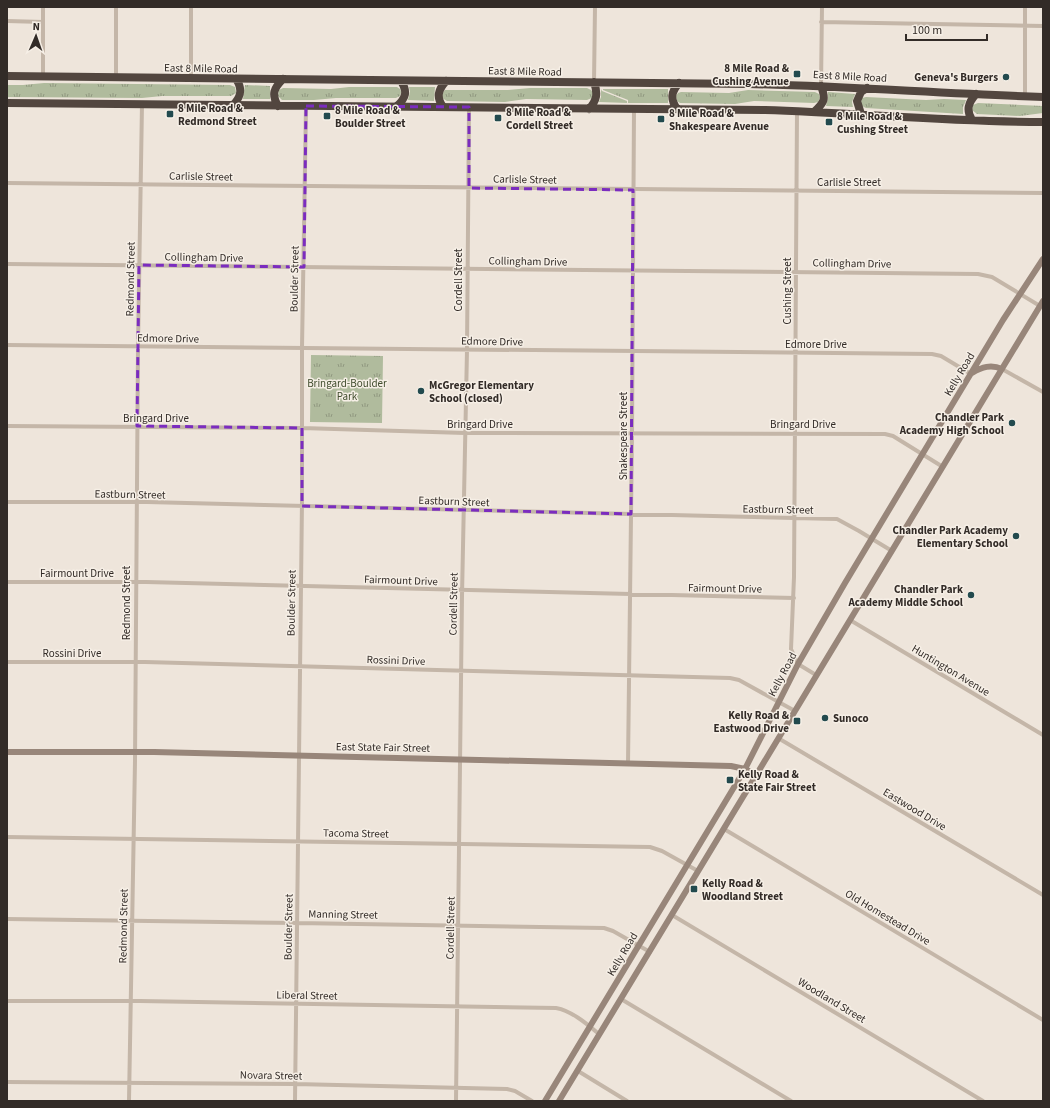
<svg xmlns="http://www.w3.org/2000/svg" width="1050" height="1108" viewBox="0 0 1050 1108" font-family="'Source Sans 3',sans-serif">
	<defs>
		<pattern id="grass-tufts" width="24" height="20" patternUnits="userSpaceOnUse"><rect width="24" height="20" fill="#b0bb9d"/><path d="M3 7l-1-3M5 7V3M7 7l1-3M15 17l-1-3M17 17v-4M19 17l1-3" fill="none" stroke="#909880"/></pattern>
	</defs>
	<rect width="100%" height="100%" fill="#eee5db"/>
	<path fill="url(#grass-tufts)" d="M44,83L230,85L235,87L236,93L231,96H162L142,98L7,97V85H23Z
		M245,85L270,86V99H243Z
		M349,87H397L400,89L401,92L400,96L396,98H336L314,100H282L278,96L279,90L283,88L331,89Z
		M409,87H435L434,101L408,100L410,92Z
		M530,88H587L591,90L593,93L592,98L587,100L526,99L505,102L447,101L442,98V94L445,90H508Z
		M601,89L602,91L627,101V103L599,102L601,97Z
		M603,89H668V103H628V100L603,90Z
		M748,90L815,92L819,94L820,98L818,102L814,103L754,101L735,104L680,103L677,101L676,96L678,93L681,92L729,93Z
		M828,92L855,94L852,102L853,107L826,106L828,99Z
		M866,97L926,100L944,99L966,100L963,107V114L866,108L862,106L861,102L862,98Z
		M978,103L1043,106V113L1020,116L977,114L972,110L973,105Z
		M311,355L383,356L382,423L310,422Z"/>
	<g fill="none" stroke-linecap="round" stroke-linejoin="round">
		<path stroke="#c4b6a8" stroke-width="4" d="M1025,7V96
			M7,21L43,22
			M821,22L1043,26
			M43,76V7
			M116,77V7
			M191,78V7
			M594,82L595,7
			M821,86L822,7
			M797,112L794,577L791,649L798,664L816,675
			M7,183L1043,193
			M7,264L978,274L992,277L1040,306
			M7,345L932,354L941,356L971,374
			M1002,369L1043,392
			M7,426L302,428L465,433L885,434L893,436L943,467
			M7,502H147L837,519L859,531L892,551
			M7,582H146L794,598
			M850,620L1043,735
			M7,662H145L730,678L739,680L795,711
			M778,738L1043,895
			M628,764L632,433L634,109
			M724,829L1043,1020
			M7,837L650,847L662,851L698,871
			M672,915L983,1101
			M7,919L297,923L604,928L613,931L650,952
			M621,999L791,1101
			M7,1001H140L556,1008C572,1011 587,1024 599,1034
			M578,1071L627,1101
			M7,1082L295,1084L507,1089L515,1091L532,1101
			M129,1101L135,761L138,346L142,104
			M295,1101L302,500V348L306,106
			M456,1101L462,596L467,350L469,107"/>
		<path stroke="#98867a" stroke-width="6" d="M972,373C982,367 991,364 1002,369
			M7,752H154L731,766L745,769L756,775
			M545,1101L745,769L798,664L845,583L1003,320L1043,259
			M559,1101L1043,301"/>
		<path stroke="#52463f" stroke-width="8" d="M7,76L748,84C846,86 945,94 1043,97
			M7,103L765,110C858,113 950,122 1043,122
			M233,105C241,97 243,89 236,79
			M278,106C271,94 274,88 283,79
			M396,107C406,98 408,92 401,81
			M443,107C436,97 438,90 446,81
			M589,109C597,100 598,94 594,82
			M677,109C670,99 671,92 679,83
			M814,112C825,102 826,99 821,86
			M861,114L857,101L861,92L867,88
			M972,120C966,110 968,103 976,94"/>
	</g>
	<path fill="none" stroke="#7b2cbf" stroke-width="3" stroke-dasharray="8 5" stroke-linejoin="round" d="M306,106L469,107V188L633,190L631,514L302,506V428L137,426L139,265L304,267Z"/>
	<g fill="#224a4e" stroke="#f6efe6" stroke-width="1.5">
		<rect x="793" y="70" width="8" height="8" rx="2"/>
		<circle cx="1006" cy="77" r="4"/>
		<rect x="166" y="110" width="8" height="8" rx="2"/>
		<rect x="323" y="112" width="8" height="8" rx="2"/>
		<rect x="494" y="114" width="8" height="8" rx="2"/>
		<rect x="657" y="115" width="8" height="8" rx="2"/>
		<rect x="825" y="118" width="8" height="8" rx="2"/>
		<circle cx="421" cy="391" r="4"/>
		<circle cx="1012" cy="423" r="4"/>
		<circle cx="1016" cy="536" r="4"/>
		<circle cx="971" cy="595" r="4"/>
		<circle cx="825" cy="718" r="4"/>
		<rect x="793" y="717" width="8" height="8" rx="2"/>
		<rect x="726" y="776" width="8" height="8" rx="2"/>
		<rect x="690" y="885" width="8" height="8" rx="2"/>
	</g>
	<g text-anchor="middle" stroke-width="3" stroke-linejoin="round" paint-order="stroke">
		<g font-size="11" fill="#322b27" stroke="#f6efe6">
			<text transform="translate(201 68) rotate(1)" y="4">East 8 Mile Road</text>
			<text transform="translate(525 71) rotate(1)" y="4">East 8 Mile Road</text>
			<text transform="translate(850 76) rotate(3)" y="4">East 8 Mile Road</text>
			<text transform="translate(201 176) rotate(1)" y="4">Carlisle Street</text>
			<text transform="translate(525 179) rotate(1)" y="4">Carlisle Street</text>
			<text x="849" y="186">Carlisle Street</text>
			<text transform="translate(204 257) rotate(1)" y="4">Collingham Drive</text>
			<text transform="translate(528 261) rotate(1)" y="4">Collingham Drive</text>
			<text transform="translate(852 263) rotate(1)" y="4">Collingham Drive</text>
			<text transform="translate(130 279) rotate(-89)" y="4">Redmond Street</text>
			<text transform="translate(294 279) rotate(-89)" y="4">Boulder Street</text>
			<text transform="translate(458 280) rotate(-90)" y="4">Cordell Street</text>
			<text transform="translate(787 291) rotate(-90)" y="4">Cushing Street</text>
			<text transform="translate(168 338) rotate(1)" y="4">Edmore Drive</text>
			<text transform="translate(492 341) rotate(1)" y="4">Edmore Drive</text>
			<text x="816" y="348">Edmore Drive</text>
			<text transform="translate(959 374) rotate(-59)" y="4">Kelly Road</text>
			<text x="156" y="422">Bringard Drive</text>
			<text x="480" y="428">Bringard Drive</text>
			<text x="803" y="428">Bringard Drive</text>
			<text transform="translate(623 436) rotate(-90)" y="4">Shakespeare Street</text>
			<text transform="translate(130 494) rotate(1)" y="4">Eastburn Street</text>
			<text transform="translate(454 501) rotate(2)" y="4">Eastburn Street</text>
			<text transform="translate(778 509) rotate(1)" y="4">Eastburn Street</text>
			<text x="77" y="577">Fairmount Drive</text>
			<text transform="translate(401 580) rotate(2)" y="4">Fairmount Drive</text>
			<text transform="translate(725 588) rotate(1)" y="4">Fairmount Drive</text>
			<text transform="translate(126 603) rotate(-90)" y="4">Redmond Street</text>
			<text transform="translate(291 603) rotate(-89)" y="4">Boulder Street</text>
			<text transform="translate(453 604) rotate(-89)" y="4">Cordell Street</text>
			<text x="72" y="657">Rossini Drive</text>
			<text transform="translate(396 660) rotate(2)" y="4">Rossini Drive</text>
			<text transform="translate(951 670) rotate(31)" y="4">Huntington Avenue</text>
			<text transform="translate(782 674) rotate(-62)" y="4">Kelly Road</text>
			<text transform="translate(383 747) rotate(1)" y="4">East State Fair Street</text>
			<text transform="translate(915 809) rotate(31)" y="4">Eastwood Drive</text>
			<text transform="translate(356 833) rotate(1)" y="4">Tacoma Street</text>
			<text transform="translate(343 914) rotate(1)" y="4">Manning Street</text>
			<text transform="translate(888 917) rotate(31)" y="4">Old Homestead Drive</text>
			<text transform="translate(123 926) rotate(-89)" y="4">Redmond Street</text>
			<text transform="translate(288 927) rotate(-89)" y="4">Boulder Street</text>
			<text transform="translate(450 928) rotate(-89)" y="4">Cordell Street</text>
			<text transform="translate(622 954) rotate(-59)" y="4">Kelly Road</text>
			<text transform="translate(307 995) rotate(1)" y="4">Liberal Street</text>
			<text transform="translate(832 1000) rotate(31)" y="4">Woodland Street</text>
			<text transform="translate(271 1075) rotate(1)" y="4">Novara Street</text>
		</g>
		<g font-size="11" font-weight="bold" fill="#322b27" stroke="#f6efe6" text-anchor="start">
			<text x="789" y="72" text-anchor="end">8 Mile Road &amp;<tspan x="789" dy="13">Cushing Avenue</tspan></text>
			<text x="998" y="81" text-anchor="end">Geneva's Burgers</text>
			<text x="178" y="112">8 Mile Road &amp;<tspan x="178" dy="13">Redmond Street</tspan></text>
			<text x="335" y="114">8 Mile Road &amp;<tspan x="335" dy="13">Boulder Street</tspan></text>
			<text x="506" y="116">8 Mile Road &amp;<tspan x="506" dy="13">Cordell Street</tspan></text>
			<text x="669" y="117">8 Mile Road &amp;<tspan x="669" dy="13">Shakespeare Avenue</tspan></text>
			<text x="837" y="120">8 Mile Road &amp;<tspan x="837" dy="13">Cushing Street</tspan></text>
			<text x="429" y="389">McGregor Elementary<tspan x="429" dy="13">School (closed)</tspan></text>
			<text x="1004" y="421" text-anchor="end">Chandler Park<tspan x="1004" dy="13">Academy High School</tspan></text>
			<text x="1008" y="534" text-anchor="end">Chandler Park Academy<tspan x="1008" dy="13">Elementary School</tspan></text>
			<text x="963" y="593" text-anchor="end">Chandler Park<tspan x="963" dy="13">Academy Middle School</tspan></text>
			<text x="789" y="719" text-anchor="end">Kelly Road &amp;<tspan x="789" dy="13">Eastwood Drive</tspan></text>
			<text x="833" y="722">Sunoco</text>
			<text x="738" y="778">Kelly Road &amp;<tspan x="738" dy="13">State Fair Street</tspan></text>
			<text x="702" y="887">Kelly Road &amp;<tspan x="702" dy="13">Woodland Street</tspan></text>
		</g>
		<g font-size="11" fill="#414d2e" stroke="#f6efe6">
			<text x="347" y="387">Bringard-Boulder<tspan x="347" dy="13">Park</tspan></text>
		</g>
	</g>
	<rect width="1050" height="1108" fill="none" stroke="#322b27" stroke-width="16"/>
	<g transform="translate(36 36) rotate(2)" stroke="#f6efe6" stroke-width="3" paint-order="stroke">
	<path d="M0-3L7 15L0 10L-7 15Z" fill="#322b27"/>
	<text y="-6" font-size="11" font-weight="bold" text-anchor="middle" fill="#322b27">N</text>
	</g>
	<path d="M906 34v6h81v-6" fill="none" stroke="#322b27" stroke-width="2"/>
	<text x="912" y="34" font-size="12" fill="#322b27" stroke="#f6efe6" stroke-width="3" paint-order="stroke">100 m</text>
</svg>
